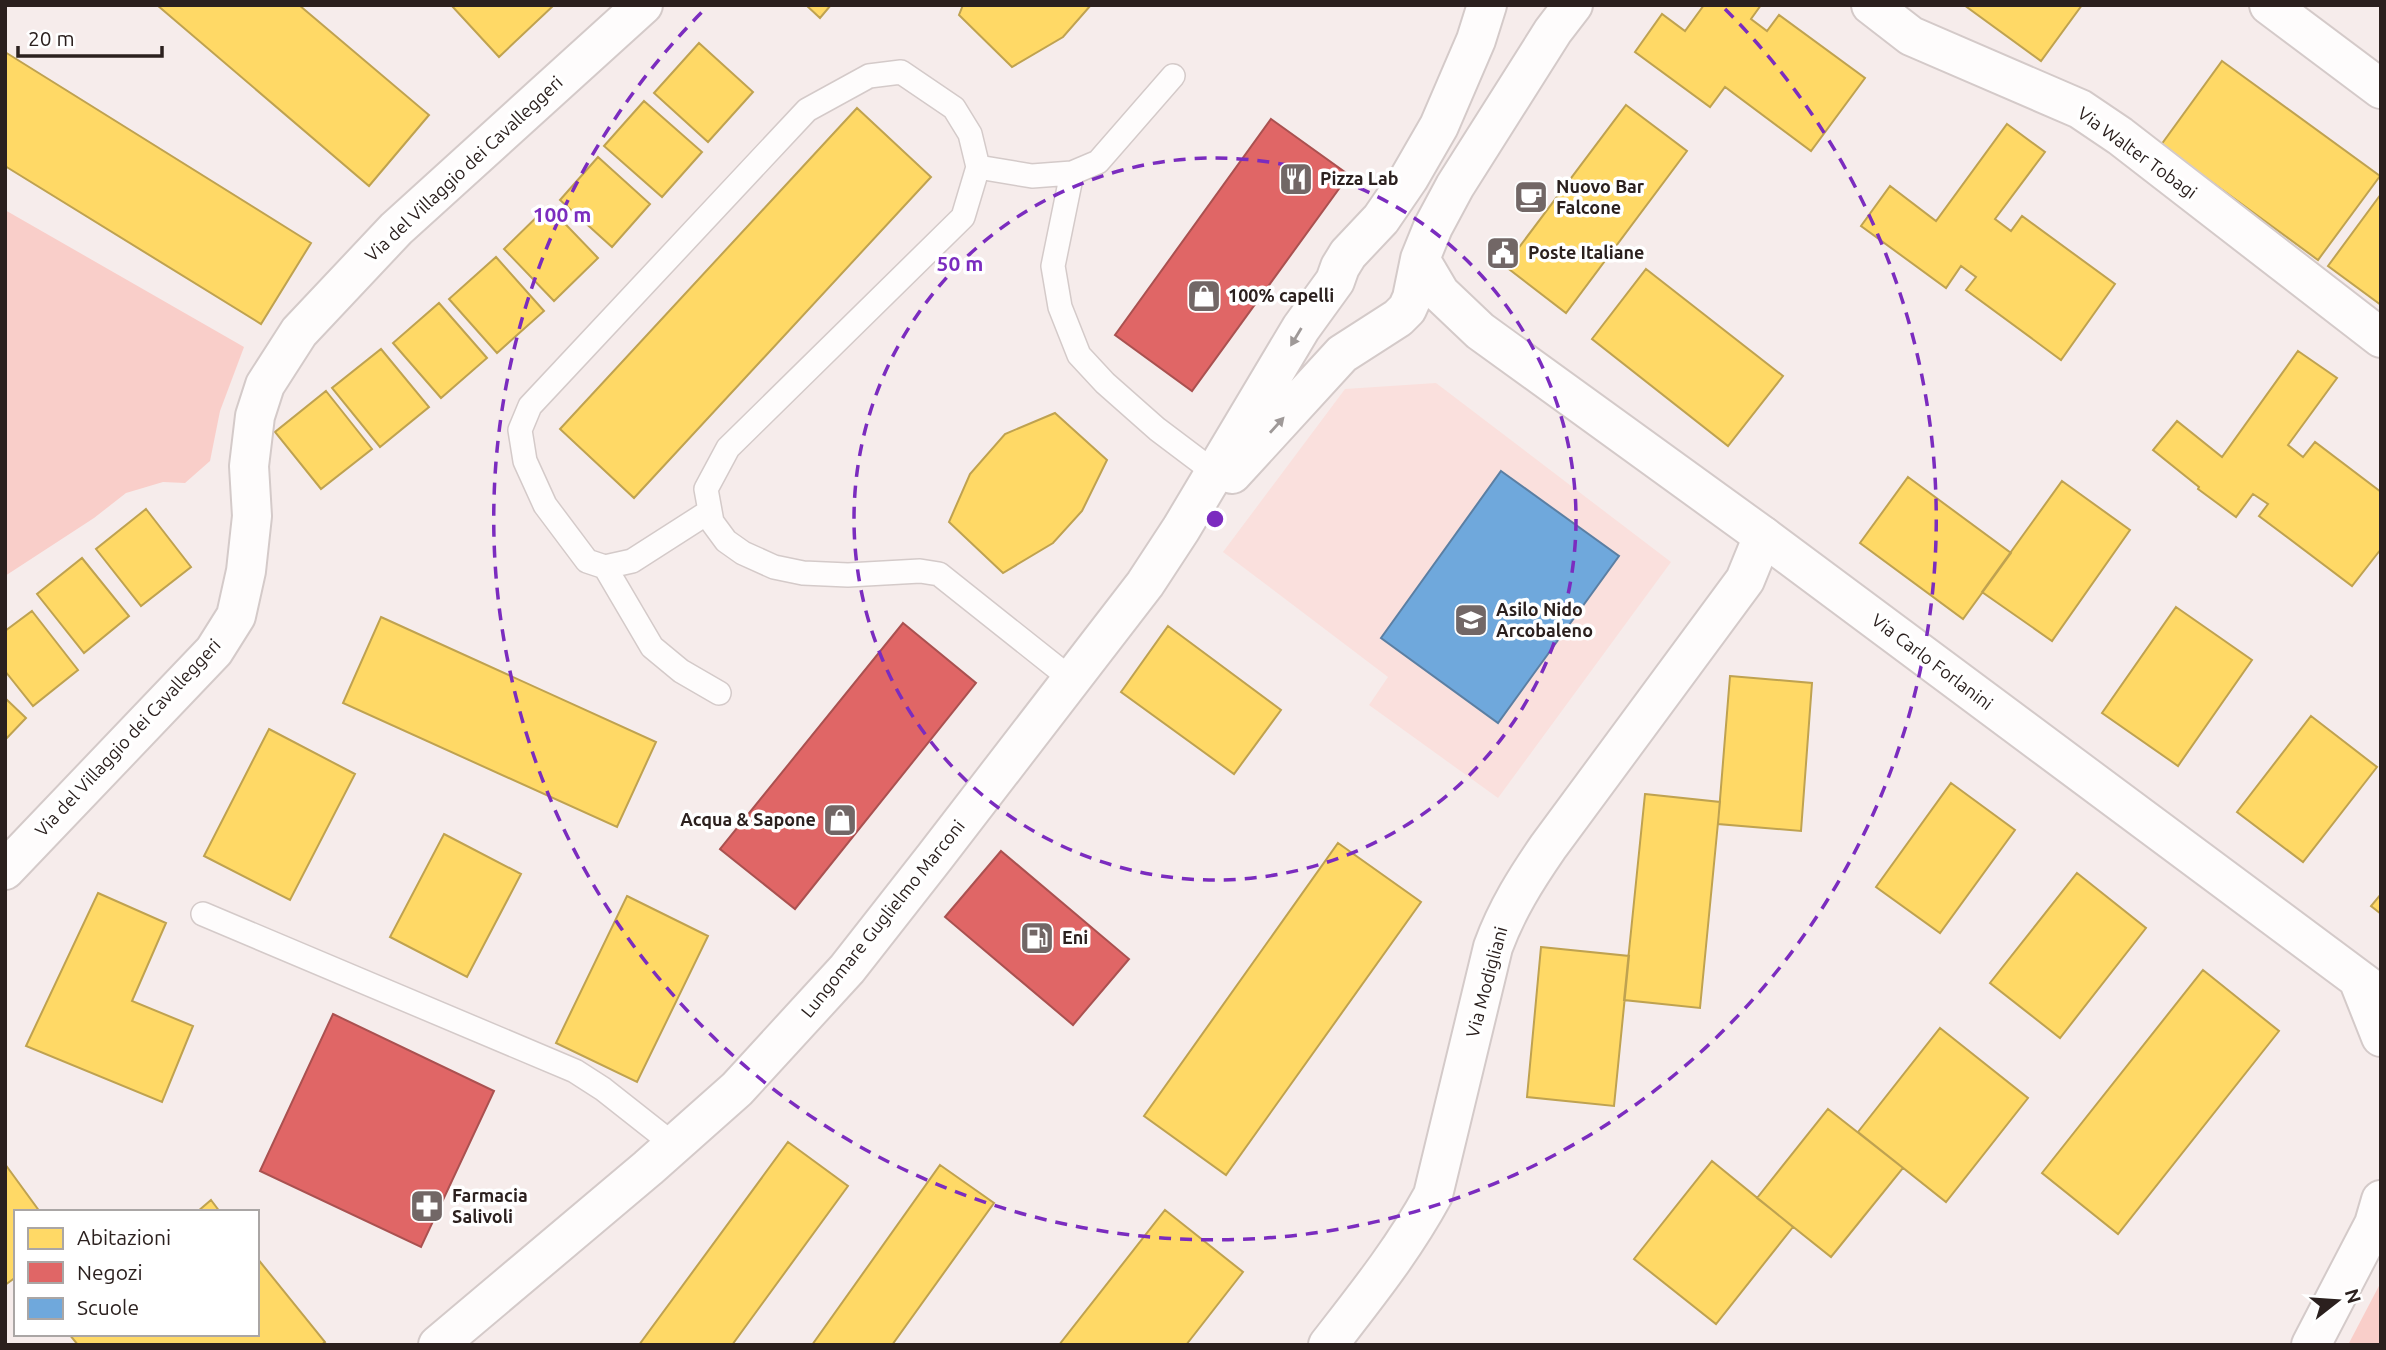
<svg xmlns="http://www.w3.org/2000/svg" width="2386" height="1350" viewBox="0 0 2386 1350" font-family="Ubuntu,sans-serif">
	<rect width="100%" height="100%" fill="#f6eceb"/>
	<path fill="#fae0dd" d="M1436,383L1671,562L1498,798L1369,705L1388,677L1223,552L1345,389Z"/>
	<path fill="#f9cec9" d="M5,210L244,347L220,411L210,461L185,483L163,482L126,493L94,518L5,576Z
		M2381,1282V1345H2348Z"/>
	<path fill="#ffd966" stroke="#bfa250" stroke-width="2" d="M157,5H299L429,115L369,186Z
		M451,5H554L499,57Z
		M806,5H831L820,18Z
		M963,5H1091L1063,37L1012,67L959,15Z
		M1704,5H1761L1751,19L1767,31L1779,15L1865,78L1811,151L1725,87L1710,107L1635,52L1662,14L1685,31Z
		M1964,5H2082L2041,61Z
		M699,43L753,92L708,142L654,93Z
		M5,52L311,243L261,324L5,166Z
		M2222,61L2380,176L2318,260L2161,145Z
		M644,101L702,152L662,197L604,146Z
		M1626,105L1687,151L1566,313L1505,266Z
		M857,108L931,177L634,498L560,429Z
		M2007,124L2045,152L1995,219L2011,231L2022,216L2115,284L2061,360L1966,290L1976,277L1961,266L1946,288L1861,226L1890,186L1936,221Z
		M598,157L650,204L612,247L560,200Z
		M2381,194V305L2328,266Z
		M548,206L598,258L554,301L504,249Z
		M496,257L544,311L497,353L449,299Z
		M1646,269L1783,376L1728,446L1592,339Z
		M439,303L487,358L441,398L393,343Z
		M381,349L429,407L380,447L332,388Z
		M2298,351L2337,378L2288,445L2303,457L2315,442L2381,492V549L2352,586L2259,516L2268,504L2253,494L2236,517L2198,489L2199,487L2153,450L2177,421L2222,457Z
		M326,391L372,449L321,489L275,432Z
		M1055,413L1107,460L1082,511L1053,543L1003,573L949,522L970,474L1005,434Z
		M1908,477L2011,553L1963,619L1860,543Z
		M2062,481L2130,530L2052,641L1982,592Z
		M146,509L191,567L141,606L96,549Z
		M82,558L129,616L84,653L37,594Z
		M2176,607L2252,660L2178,766L2102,713Z
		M32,611L78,670L33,706L5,671V631Z
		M381,617L656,742L617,827L343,703Z
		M1168,626L1281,710L1234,774L1121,692Z
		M1730,676L1812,683L1801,831L1718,824Z
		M5,698L26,718L5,740Z
		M2311,716L2377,767L2303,862L2237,812Z
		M269,729L355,774L290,900L204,856Z
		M1951,783L2015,830L1940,933L1876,887Z
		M1645,794L1720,802L1700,1008L1624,1000Z
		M444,834L521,874L467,977L390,937Z
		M1338,843L1421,902L1226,1175L1144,1116Z
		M2077,873L2146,928L2060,1038L1990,983Z
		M98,893L166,923L132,1001L193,1026L162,1102L26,1046Z
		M2381,894V914L2371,906Z
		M627,896L708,936L637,1082L556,1043Z
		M1541,947L1629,956L1614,1106L1527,1097Z
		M2203,970L2279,1031L2118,1234L2042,1173Z
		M1940,1028L2028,1098L1946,1202L1858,1132Z
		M1828,1109L1903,1168L1831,1257L1757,1198Z
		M788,1142L848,1186L732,1345H639Z
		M1712,1161L1793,1227L1716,1324L1634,1259Z
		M5,1164L40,1212H16V1277L5,1285Z
		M940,1165L994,1203L892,1345H812Z
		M211,1200L220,1212H197Z
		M1165,1210L1243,1272L1186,1345H1059Z
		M257,1258L325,1342L321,1345H78L69,1334H257Z"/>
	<path fill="#e06666" stroke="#aa5150" stroke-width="2" d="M1271,119L1349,175L1192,391L1115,335Z
		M903,623L976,683L795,909L720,849Z
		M1001,851L1129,959L1073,1025L945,917Z
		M333,1014L494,1091L421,1247L260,1171Z"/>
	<path fill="#6fa8dc" stroke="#5b7fa3" stroke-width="2" d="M1501,471L1619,556L1498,723L1381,638Z"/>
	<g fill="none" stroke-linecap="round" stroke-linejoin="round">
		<g stroke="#d4cac9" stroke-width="26">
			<path id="service" d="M978,167L1032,176L1072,173L1098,162L1173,76
				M1072,173L1053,266L1060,307L1079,355L1105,383L1157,429L1214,472
				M710,511L632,561L605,567L587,561L545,505L525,461L520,430L530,406L807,110L869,76L901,72L954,108L970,134L978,167L963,217L728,448L706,489L712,522L726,541L743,553L774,567L803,573L848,575L920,571L939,574L1071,679
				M605,567L652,647L681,671L719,693
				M203,914L575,1071L603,1089L674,1145"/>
		</g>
		<g stroke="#d4cac9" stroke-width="42">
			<path id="minor" d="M1871,5L1911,36L2080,109L2120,136L2381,338
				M2269,5L2381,89
				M5,870L214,651L236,616L246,571L252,516L249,466L255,416L265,385L299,332L396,229L643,5
				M1328,1345C1366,1296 1403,1250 1433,1195L1493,947C1507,909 1526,879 1548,847L1745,580L1763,536"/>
		</g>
		<g stroke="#d4cac9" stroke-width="42">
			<path id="tertiary" d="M1420,259L1440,293L1480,331L1763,536L2381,996
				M1232,474L1342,354L1398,318L1407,309L1412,298L1420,259L1433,227L1455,186L1553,31L1573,5
				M2358,979L2381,1037
				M438,1345L648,1168L737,1089L847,969L934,858L1145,584L1181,529L1301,328L1335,281L1340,267L1348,254L1381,219L1409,178L1439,126L1476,40L1487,5
				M2311,1345L2374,1224L2381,1200"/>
		</g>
		<use href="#service" stroke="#fefcfc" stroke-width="23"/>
		<use href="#minor" stroke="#fefcfc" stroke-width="38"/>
		<use href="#tertiary" stroke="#fefcfc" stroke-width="38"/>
	</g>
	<defs><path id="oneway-solid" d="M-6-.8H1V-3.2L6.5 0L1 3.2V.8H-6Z" transform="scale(1.75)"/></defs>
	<g fill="#9f9998">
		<use href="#oneway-solid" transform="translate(1296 337) rotate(121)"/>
		<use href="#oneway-solid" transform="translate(1277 425) rotate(-48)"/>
	</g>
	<g fill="none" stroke="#7b2cbf" stroke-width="3.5" stroke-dasharray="12 9">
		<circle cx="1215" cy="519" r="361"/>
		<path d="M1725 9A721 721 0 1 1 705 9"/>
	</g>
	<defs>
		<g id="restaurant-square" transform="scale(1.75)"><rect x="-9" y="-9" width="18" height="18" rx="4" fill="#726766" stroke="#fff"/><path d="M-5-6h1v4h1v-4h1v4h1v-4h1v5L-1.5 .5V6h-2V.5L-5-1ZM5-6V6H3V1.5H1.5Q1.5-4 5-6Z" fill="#fff"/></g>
		<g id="cafe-square" transform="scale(1.75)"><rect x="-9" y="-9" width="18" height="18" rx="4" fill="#726766" stroke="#fff"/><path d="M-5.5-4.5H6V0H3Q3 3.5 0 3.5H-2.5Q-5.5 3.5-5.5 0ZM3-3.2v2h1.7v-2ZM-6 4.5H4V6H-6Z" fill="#fff"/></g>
		<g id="civic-square" transform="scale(1.75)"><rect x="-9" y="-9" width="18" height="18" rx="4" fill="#726766" stroke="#fff"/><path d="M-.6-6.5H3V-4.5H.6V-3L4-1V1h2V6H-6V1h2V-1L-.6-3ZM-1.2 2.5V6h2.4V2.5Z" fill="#fff"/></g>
		<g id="shop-square" transform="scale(1.75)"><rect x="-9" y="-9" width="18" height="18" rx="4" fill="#726766" stroke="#fff"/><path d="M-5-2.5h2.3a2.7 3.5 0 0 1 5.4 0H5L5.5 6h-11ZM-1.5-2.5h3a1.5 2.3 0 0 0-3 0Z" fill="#fff"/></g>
		<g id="school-square" transform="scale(1.75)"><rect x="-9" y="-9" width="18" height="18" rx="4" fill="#726766" stroke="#fff"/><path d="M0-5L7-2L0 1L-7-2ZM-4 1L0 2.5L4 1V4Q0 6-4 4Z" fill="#fff"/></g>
		<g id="fuel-square" transform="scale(1.75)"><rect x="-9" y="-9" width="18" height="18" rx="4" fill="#726766" stroke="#fff"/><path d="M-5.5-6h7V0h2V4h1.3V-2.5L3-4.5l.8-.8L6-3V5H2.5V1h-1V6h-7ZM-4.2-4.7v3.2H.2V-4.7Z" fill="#fff"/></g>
		<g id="pharmacy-square" transform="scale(1.75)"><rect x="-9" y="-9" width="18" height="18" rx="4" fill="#726766" stroke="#fff"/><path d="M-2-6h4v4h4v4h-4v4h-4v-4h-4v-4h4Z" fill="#fff"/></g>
	</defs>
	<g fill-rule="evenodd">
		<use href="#restaurant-square" x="1296" y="179"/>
		<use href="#cafe-square" x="1531" y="197"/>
		<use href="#civic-square" x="1503" y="253"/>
		<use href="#shop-square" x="1204" y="296"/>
		<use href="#school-square" x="1471" y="620"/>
		<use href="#shop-square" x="840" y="820"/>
		<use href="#fuel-square" x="1037" y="938"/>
		<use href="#pharmacy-square" x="427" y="1206"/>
	</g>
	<g text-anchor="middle" stroke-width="7" stroke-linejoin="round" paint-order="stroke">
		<g font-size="18" fill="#2b201e" stroke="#fff">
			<text transform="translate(2137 153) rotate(36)" y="6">Via Walter Tobagi</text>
			<text transform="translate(464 169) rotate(-43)" y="6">Via del Villaggio dei Cavalleggeri</text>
			<text transform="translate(1932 662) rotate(37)" y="6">Via Carlo Forlanini</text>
			<text transform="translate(128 738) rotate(-47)" y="6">Via del Villaggio dei Cavalleggeri</text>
			<text transform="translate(883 919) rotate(-51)" y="6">Lungomare Guglielmo Marconi</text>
			<text transform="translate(1487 982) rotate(-75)" y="6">Via Modigliani</text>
		</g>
		<g font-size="18" font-weight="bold" fill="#2b201e" stroke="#fff" text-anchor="start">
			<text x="1320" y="185">Pizza Lab</text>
			<text x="1556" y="193">Nuovo Bar<tspan x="1556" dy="21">Falcone</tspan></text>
			<text x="1528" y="259">Poste Italiane</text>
			<text x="1228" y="302">100% capelli</text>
			<text x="1496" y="616">Asilo Nido<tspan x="1496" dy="21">Arcobaleno</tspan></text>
			<text x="816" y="826" text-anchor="end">Acqua &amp; Sapone</text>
			<text x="1062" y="944">Eni</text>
			<text x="452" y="1202">Farmacia<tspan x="452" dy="21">Salivoli</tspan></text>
		</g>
	</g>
	<circle cx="1215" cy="519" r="10" fill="#7b2cbf" stroke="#fff" stroke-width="3.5"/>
	<g font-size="21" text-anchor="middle" font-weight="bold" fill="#7b2cbf" stroke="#fff" stroke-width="7" stroke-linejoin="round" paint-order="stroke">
		<text x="562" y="222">100 m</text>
		<text x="960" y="271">50 m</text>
	</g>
	<rect width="2386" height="1350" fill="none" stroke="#2b201e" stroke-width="14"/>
	<rect x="14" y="1210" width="245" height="126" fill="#ffffff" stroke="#aaa6a5" stroke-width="2"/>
	<rect x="28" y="1228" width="35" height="21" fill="#ffd966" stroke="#aaa6a5" stroke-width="2"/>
	<text x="77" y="1245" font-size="21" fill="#2b201e">Abitazioni</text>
	<rect x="28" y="1262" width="35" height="21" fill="#e06666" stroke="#aaa6a5" stroke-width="2"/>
	<text x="77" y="1280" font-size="21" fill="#2b201e">Negozi</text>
	<rect x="28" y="1298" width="35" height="21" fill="#6fa8dc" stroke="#aaa6a5" stroke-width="2"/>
	<text x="77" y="1315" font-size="21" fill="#2b201e">Scuole</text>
	<g transform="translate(2337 1301) rotate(73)" stroke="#ffffff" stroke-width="5" paint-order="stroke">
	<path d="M0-5L12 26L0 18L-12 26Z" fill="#2b201e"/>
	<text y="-10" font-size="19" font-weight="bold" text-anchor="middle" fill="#2b201e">N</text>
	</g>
	<path d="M18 46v10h144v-10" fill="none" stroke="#2b201e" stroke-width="3.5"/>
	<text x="28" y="46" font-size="21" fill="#2b201e" stroke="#ffffff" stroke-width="5" paint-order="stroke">20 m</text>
</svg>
